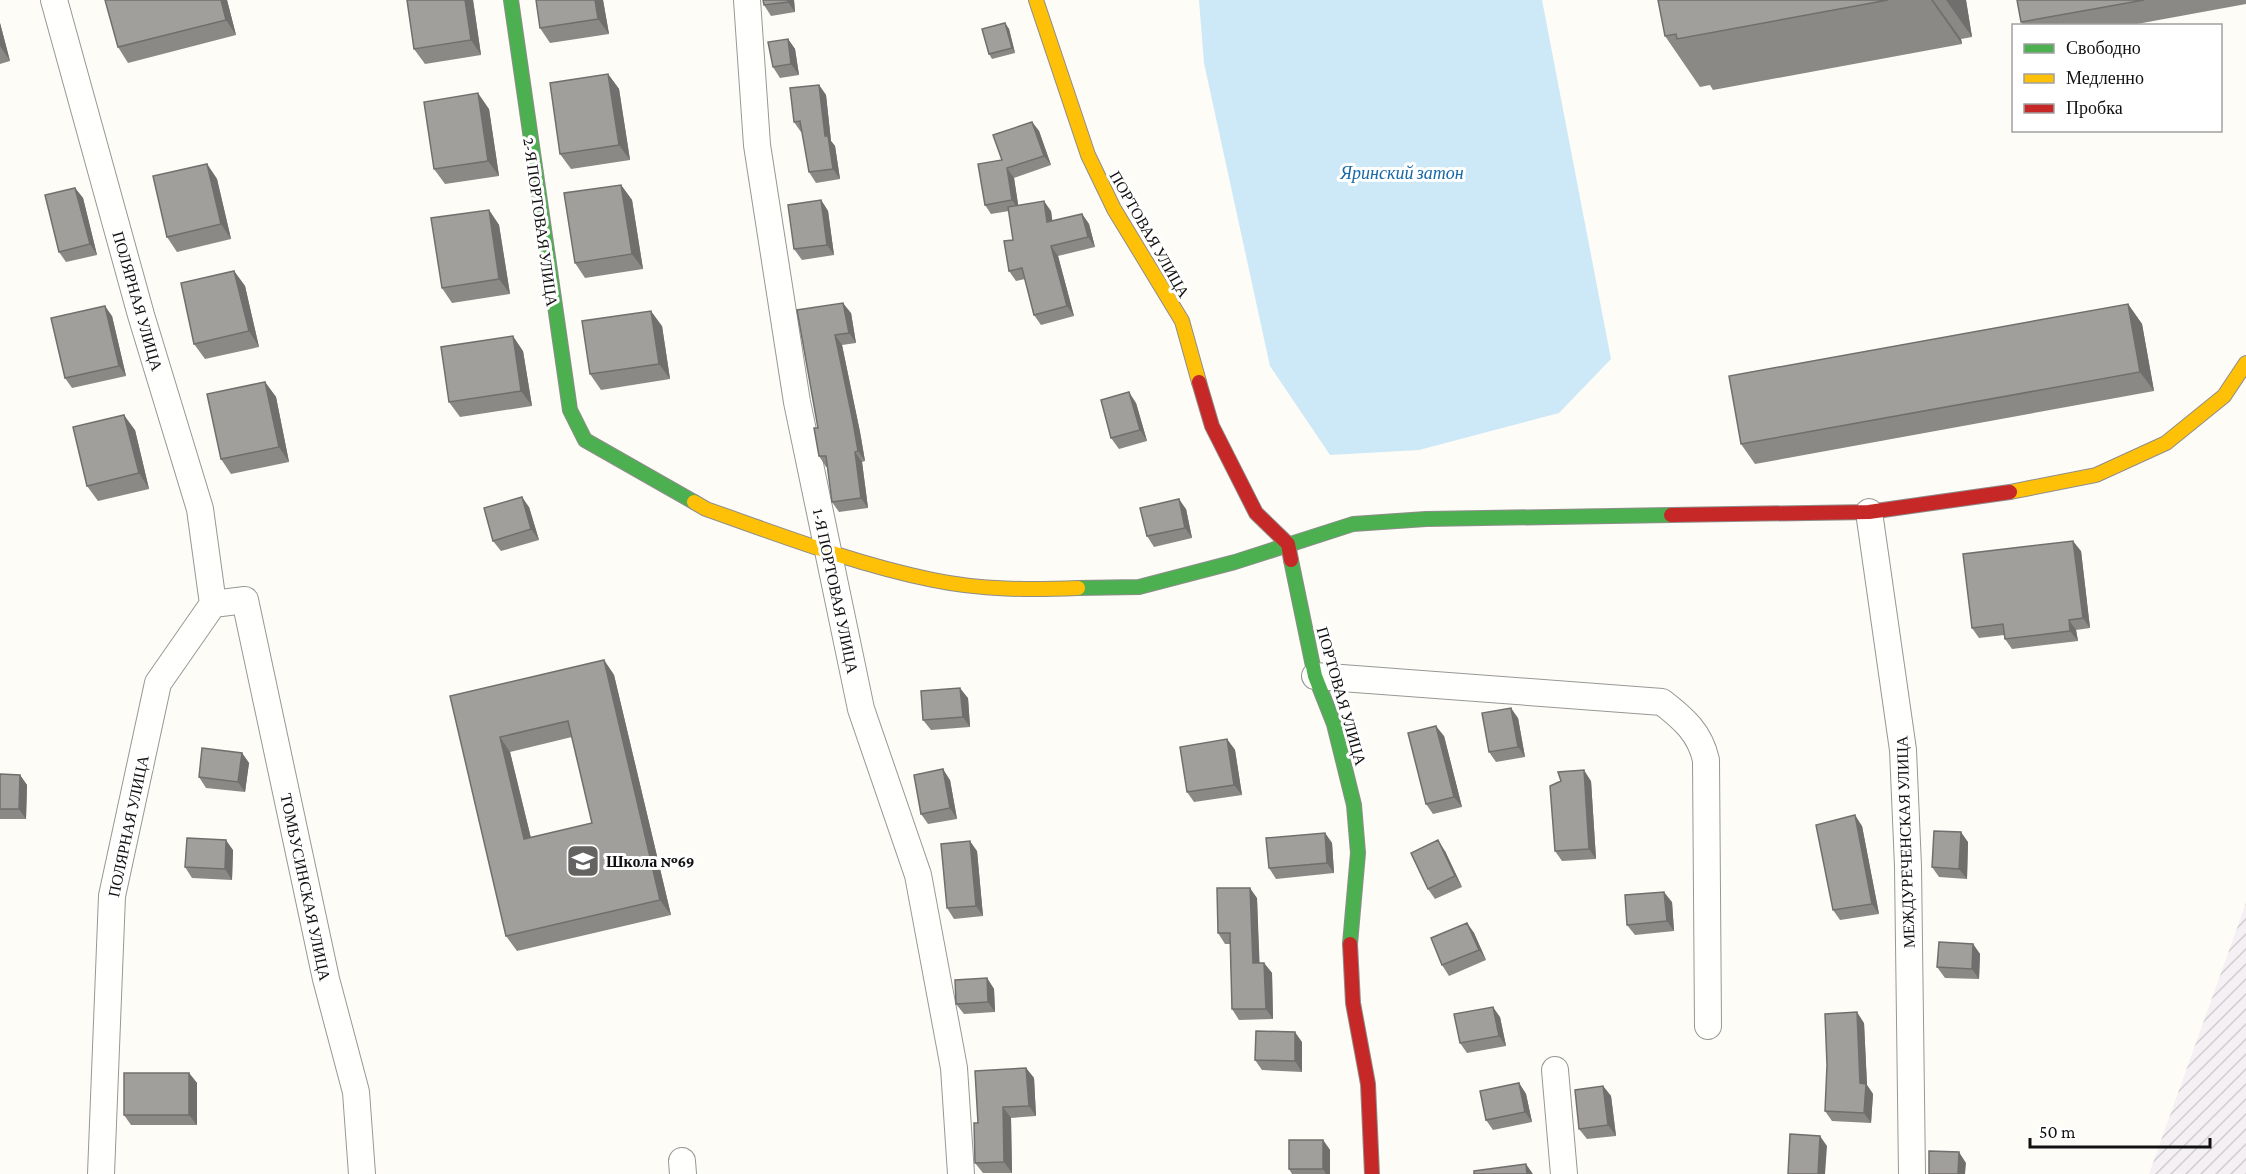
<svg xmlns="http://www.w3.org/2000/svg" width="2246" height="1174" viewBox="0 0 2246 1174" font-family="'Crimson Pro',serif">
	<defs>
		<pattern id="industrial-furrows" width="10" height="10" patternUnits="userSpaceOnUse" patternTransform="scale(1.5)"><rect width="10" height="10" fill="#f5f0f3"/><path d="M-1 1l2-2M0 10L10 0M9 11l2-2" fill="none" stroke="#d1cdcf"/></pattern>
	</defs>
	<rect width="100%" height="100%" fill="#fdfcf7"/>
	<path fill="url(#industrial-furrows)" d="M2246,903V1174H2149Z"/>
	<path fill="#cde8f7" d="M1199,0H1542L1611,359L1559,413L1419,450L1330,455L1270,366L1204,63Z"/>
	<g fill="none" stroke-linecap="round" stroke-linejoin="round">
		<g stroke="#979795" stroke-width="28">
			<path id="street" d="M54,0L141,315L200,509L213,604
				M747,0L757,145L797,402L861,709L918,875L954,1068L961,1174
				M1869,512L1903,750L1908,866L1912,1174
				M1315,676L1662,702C1684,719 1700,733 1706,760L1708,1026
				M1555,1070L1564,1174
				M682,1161L683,1174
				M101,1174L112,896L158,683L213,604L245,600L326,979L356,1092L362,1174"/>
		</g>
		<g stroke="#8e8d8b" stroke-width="16">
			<path id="fast" d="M511,0L570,410L585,440L694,502
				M1291,560L1315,676L1334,724L1354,805L1358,853L1350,944
				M1078,588L1139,587L1235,562L1353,524L1426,519L1671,515"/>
		</g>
		<g stroke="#8e8d8b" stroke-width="16">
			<path id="slow" d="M1036,0L1088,155L1114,209L1182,321L1199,382
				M2010,492L2096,475L2166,443L2224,396L2246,363
				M694,502L706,509C780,535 855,564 933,580C981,590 1030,590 1078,588"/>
		</g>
		<g stroke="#8e8d8b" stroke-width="16">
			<path id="jam" d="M1199,382L1212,426L1256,513L1288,544L1291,560
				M1671,515L1869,512L2010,492
				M1350,944L1353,1003L1368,1084L1372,1174"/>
		</g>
		<use href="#street" stroke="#fffffe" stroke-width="26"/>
		<use href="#fast" stroke="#4caf50" stroke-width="14"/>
		<use href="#slow" stroke="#ffc107" stroke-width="14"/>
		<use href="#jam" stroke="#c62828" stroke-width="14"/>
	</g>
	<path fill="#8a8986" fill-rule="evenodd" d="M227,0L236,35L128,63L118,47Z
		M407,0H473L481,55L425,64L414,49Z
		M536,0H603L609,34L550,43L540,28Z
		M794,0L795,12L771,16L764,5Z
		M1658,0H1966L1972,37L1961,39L1962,44L1713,90L1710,85L1700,87L1665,36Z
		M2017,0H2246V4L2126,26H2024L2021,22Z
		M0,23L10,61L0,64Z
		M1005,23L1009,29L1015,53L992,59L989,54Z
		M788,39L795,49L799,75L780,78L773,67Z
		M608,74L619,89L630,160L571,169L560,154Z
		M819,85L826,95L831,141L835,146L840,179L816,183L809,172L802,132H801L794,122Z
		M489,109L499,176L445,184L434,169Z
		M1032,122L1039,131L1051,165L1014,178L1018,205L1051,211L1052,221L1082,214L1089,224L1095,247L1058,256L1074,316L1041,325L1034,315L1025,279L1016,281L1009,271L1013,240L1009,211L991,214L985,205L1002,160Z
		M207,164L217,179L231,239L177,252L167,237Z
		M621,185L632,200L643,269L585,278L575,263Z
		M75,188L83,198L97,255L66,262L59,252Z
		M821,200L828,211L834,255L802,260L794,249Z
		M489,210L499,225L510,294L452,303L442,288Z
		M234,271L245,286L259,347L205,359L194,344Z
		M2128,304L2142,324L2154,391L1755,464L1741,444Z
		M797,310L851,313L856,343L842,345L860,432L865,461L862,462L868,508L839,512L832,502L827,467H826L819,456L818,428Z
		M112,316L126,376L72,388L65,378Z
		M662,326L670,379L601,390L590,374Z
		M523,351L532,406L460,417L449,402Z
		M265,382L276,397L289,462L231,474L221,459Z
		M1136,403L1147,441L1119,449L1111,438Z
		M135,430L149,489L98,501L87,486Z
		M529,507L539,540L501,551L493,541Z
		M1186,509L1192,538L1154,547L1147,536Z
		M2081,551L2090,628L2076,630L2078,641L2012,649L2005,639L2004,635L1979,638L1972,628Z
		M604,660L614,675L671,915L517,951L506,936L450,696ZM572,737L592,823L531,838L510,752Z
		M968,698L970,727L931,730L923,720Z
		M1518,718L1525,757L1496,762L1489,752Z
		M1444,736L1462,807L1433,814L1426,804Z
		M1227,739L1235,750L1242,795L1194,802L1187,792Z
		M242,753L249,763L245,792L206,788L199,777Z
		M0,774L20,775L27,785L26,819H0Z
		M950,780L957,819L928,824L921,814Z
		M1591,781L1596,859L1562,861L1555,851Z
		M1862,826L1879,914L1840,920L1833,910Z
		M1325,833L1332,843L1334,873L1276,879L1269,868Z
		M1968,842L1967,879L1939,877L1932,867Z
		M233,850L232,880L192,878L185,867Z
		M977,851L983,916L954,919L947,908Z
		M1445,851L1462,887L1435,899L1428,889Z
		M1257,898L1259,963H1264L1272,973L1273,1019L1239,1020L1232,1009L1230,944H1225L1218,933Z
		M1672,902L1674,931L1635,935L1627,925Z
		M1467,923L1474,933L1486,960L1449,976L1442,965Z
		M1973,944L1980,954L1979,979L1945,978L1937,967Z
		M987,978L994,989L995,1012L964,1014L956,1004Z
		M1500,1017L1506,1046L1467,1053L1460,1043Z
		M1864,1023L1867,1085L1873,1094L1871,1123L1832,1121L1825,1111Z
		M1302,1042V1072L1262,1070L1255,1060Z
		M1026,1068L1034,1078L1036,1116L1011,1118L1012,1173H983L975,1163L978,1123Z
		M189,1073L197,1083V1125H131L124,1115Z
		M1519,1083L1526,1094L1532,1122L1493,1130L1486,1120Z
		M1603,1086L1611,1096L1616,1136L1587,1139L1579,1129Z
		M1323,1140L1330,1150V1174H1292L1289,1169Z"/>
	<path fill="#716f6d" d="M221,0H227L236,35L226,20Z
		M465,0H473L481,55L471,40Z
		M595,0H603L609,34L598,19Z
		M788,0H794L795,12L788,2Z
		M1931,0H1933L1961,39L1962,44Z
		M1946,0H1966L1972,37Z
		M0,23L10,61L0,46Z
		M1005,23L1009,29L1015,53L1012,48Z
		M788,39L795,49L799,75L791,64Z
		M608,74L619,89L630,160L619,145Z
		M819,85L826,95L831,141L835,146L840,179L833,169L825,136Z
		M478,93L489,109L499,176L488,161Z
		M1032,122L1039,131L1051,165L1044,156Z
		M207,164L217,179L231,239L221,224Z
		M1007,168L1014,178L1019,210L1012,200Z
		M621,185L632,200L643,269L632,254Z
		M75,188L83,198L97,255L90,244Z
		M821,200L828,211L834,255L827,245Z
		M1044,201L1051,211L1054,232L1047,222Z
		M489,210L499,225L510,294L499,279Z
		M1082,214L1089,224L1095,247L1088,237Z
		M1051,246L1058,256L1074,316L1067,306Z
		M234,271L245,286L259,347L249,331Z
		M843,303L851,313L856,343L849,333Z
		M2128,304L2142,324L2154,391L2140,372Z
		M105,306L112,316L126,376L119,366Z
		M651,311L662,326L670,379L659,364Z
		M835,335L842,345L860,432L865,461L858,451Z
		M513,336L523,351L532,406L521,391Z
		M265,382L276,397L289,462L279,447Z
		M1129,392L1136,403L1147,441L1140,430Z
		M124,415L135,430L149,489L139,473Z
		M855,452L862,462L868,508L861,498Z
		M522,497L529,507L539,540L531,529Z
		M1179,499L1186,509L1192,538L1185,528Z
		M2073,541L2081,551L2090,628L2083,618Z
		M2069,620L2076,630L2078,641L2070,631Z
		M604,660L614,675L671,915L660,900Z
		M960,688L968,698L970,727L963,717Z
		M1511,708L1518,718L1525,757L1518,747Z
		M1436,726L1444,736L1462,807L1454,797Z
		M500,737L510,752L535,855L524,839Z
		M1227,739L1235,750L1242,795L1234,785Z
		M242,753L249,763L245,792L238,782Z
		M943,769L950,780L957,819L950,808Z
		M1584,770L1591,781L1596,859L1589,849Z
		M20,775L27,785L26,819L19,809Z
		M1855,815L1862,826L1879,914L1872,904Z
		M1961,832L1968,842L1967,879L1959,869Z
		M1325,833L1332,843L1334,873L1327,863Z
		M226,840L233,850L232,880L225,869Z
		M1438,840L1445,851L1462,887L1455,876Z
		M970,841L977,851L983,916L976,906Z
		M1250,888L1257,898L1260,973L1253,963Z
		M1664,892L1672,902L1674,931L1667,921Z
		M1467,923L1474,933L1486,960L1479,950Z
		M1973,944L1980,954L1979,979L1972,969Z
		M1264,963L1272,973L1273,1019L1266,1009Z
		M987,978L994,989L995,1012L988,1002Z
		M1493,1007L1500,1017L1506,1046L1499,1036Z
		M1857,1012L1864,1023L1867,1085L1873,1094L1871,1123L1864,1113L1860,1083Z
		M1295,1032L1302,1042V1072L1295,1061Z
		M1026,1068L1034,1078L1036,1116L1029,1106Z
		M189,1073L197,1083V1125L189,1115Z
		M1519,1083L1526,1094L1532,1122L1525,1112Z
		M1603,1086L1611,1096L1616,1136L1608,1125Z
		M1003,1107L1011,1118L1012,1173L1004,1162Z
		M1820,1136L1827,1146L1825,1174H1818Z
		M1323,1140L1330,1150V1174H1326L1323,1169Z
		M1959,1152L1966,1163L1965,1174H1958Z
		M1526,1164L1533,1174H1527Z"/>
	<path fill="#a19f9c" stroke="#716f6d" stroke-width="1.5" fill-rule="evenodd" d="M105,0H221L226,20L118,47Z
		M407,0H465L471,40L414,49Z
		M536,0H595L598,19L540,28Z
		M763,0H788V2L764,5Z
		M1658,0H1888L1677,39L1676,34L1665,36Z
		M2017,0H2144L2021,22Z
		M1005,23L1012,48L989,54L982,29Z
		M788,39L791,64L773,67L768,42Z
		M608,74L619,145L560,154L550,83Z
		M819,85L825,136H828L833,169L809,172L800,121L794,122L790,88Z
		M478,93L488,161L434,169L424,102Z
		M1032,122L1044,156L1007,168L1012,200L985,205L978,164L1002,160L993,135Z
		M207,164L221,224L167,237L153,176Z
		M621,185L632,254L575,263L564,193Z
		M75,188L90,244L59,252L45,195Z
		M821,200L827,245L794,249L788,205Z
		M1044,201L1047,222L1082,214L1088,237L1051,246L1067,306L1034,315L1022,268L1009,271L1004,241L1013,240L1008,207Z
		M489,210L499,279L442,288L431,218Z
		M234,271L249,331L194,344L181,283Z
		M843,303L849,333L835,335L853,422L858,451L855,452L861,498L832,502L826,456H819L814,428H818L797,310Z
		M2128,304L2140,372L1741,444L1729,376Z
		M105,306L119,366L65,378L51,318Z
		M651,311L659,364L590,374L582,321Z
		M513,336L521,391L449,402L441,347Z
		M265,382L279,447L221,459L207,394Z
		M1129,392L1140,430L1111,438L1101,400Z
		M124,415L139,473L87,486L73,427Z
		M522,497L531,529L493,541L484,508Z
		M1179,499L1185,528L1147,536L1140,508Z
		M2073,541L2083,618L2069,620L2070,631L2005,639L2003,624L1972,628L1963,554Z
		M604,660L660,900L506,936L450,696ZM568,721L592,823L524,839L500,737Z
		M960,688L963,717L923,720L921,691Z
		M1511,708L1518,747L1489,752L1482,713Z
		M1436,726L1454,797L1426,804L1408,733Z
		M1227,739L1234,785L1187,792L1180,747Z
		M202,748L242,753L238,782L199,777Z
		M943,769L950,808L921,814L914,775Z
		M1584,770L1589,849L1555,851L1550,786L1561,781L1558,772Z
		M0,774L20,775L19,809H0Z
		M1855,815L1872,904L1833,910L1816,825Z
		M1934,831L1961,832L1959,869L1932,867Z
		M1325,833L1327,863L1269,868L1266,838Z
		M187,838L226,840L225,869L185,867Z
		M1438,840L1455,876L1428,889L1411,853Z
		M970,841L976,906L947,908L941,844Z
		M1217,888H1250L1253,963H1264L1266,1009H1232L1230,933H1218Z
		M1664,892L1667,921L1627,925L1625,895Z
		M1467,923L1479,950L1442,965L1431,938Z
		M1939,942L1973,944L1972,969L1937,967Z
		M987,978L988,1002L956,1004L955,980Z
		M1493,1007L1499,1036L1460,1043L1454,1014Z
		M1857,1012L1860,1083L1866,1084L1864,1113L1825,1111L1827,1065L1825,1014Z
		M1256,1031L1295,1032V1061L1255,1060Z
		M1026,1068L1029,1106L1003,1107L1004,1162L975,1163L974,1123H978L975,1071Z
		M124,1073H189V1115H124Z
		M1519,1083L1525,1112L1486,1120L1480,1091Z
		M1603,1086L1608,1125L1579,1129L1575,1090Z
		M1790,1134L1820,1136L1818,1174H1788Z
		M1289,1140H1323V1169H1289Z
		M1929,1151L1959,1152L1958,1174H1929Z
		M1526,1164L1527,1174H1474V1171Z"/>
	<defs>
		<g id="school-square" transform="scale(1.725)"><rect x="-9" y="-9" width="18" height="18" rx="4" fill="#646362" stroke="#fff"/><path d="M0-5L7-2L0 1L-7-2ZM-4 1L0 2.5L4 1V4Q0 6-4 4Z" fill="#fff"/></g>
	</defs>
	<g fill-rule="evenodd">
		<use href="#school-square" x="583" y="861"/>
	</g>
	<g text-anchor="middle" stroke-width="6" stroke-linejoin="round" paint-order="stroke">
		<g font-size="16" fill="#111" stroke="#fff">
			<text transform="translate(541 222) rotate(82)" y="6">2-Я ПОРТОВАЯ УЛИЦА</text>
			<text transform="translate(1150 234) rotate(60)" y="6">ПОРТОВАЯ УЛИЦА</text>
			<text transform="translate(138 301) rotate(74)" y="6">ПОЛЯРНАЯ УЛИЦА</text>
			<text transform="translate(836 591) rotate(78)" y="6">1-Я ПОРТОВАЯ УЛИЦА</text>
			<text transform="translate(1342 696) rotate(74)" y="6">ПОРТОВАЯ УЛИЦА</text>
			<text transform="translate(128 826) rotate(-78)" y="6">ПОЛЯРНАЯ УЛИЦА</text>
			<text transform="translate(1905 842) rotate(-92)" y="6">МЕЖДУРЕЧЕНСКАЯ УЛИЦА</text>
			<text transform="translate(306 887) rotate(78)" y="6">ТОМЬУСИНСКАЯ УЛИЦА</text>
		</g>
		<g font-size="16" font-weight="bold" fill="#111" stroke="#fff" text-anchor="start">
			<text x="606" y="867">Школа №69</text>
		</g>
		<g font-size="18" font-style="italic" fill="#1768a6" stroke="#fff">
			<text x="1402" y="179">Яринский затон</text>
		</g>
	</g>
	<rect x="2012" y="24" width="210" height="108" fill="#ffffff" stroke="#a0a0a0" stroke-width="1.5"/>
	<rect x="2024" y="44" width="30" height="9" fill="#4caf50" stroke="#a0a0a0" stroke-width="1.5"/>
	<text x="2066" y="54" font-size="18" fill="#111111">Свободно</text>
	<rect x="2024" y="74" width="30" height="9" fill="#ffc107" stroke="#a0a0a0" stroke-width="1.5"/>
	<text x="2066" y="84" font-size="18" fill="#111111">Медленно</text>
	<rect x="2024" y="104" width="30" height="9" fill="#c62828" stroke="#a0a0a0" stroke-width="1.5"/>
	<text x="2066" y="114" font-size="18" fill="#111111">Пробка</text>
	<path d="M2030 1138v9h180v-9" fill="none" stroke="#111111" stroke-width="3"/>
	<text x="2039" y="1138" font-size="18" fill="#111111" stroke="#ffffff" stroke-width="4.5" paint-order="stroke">50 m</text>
</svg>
